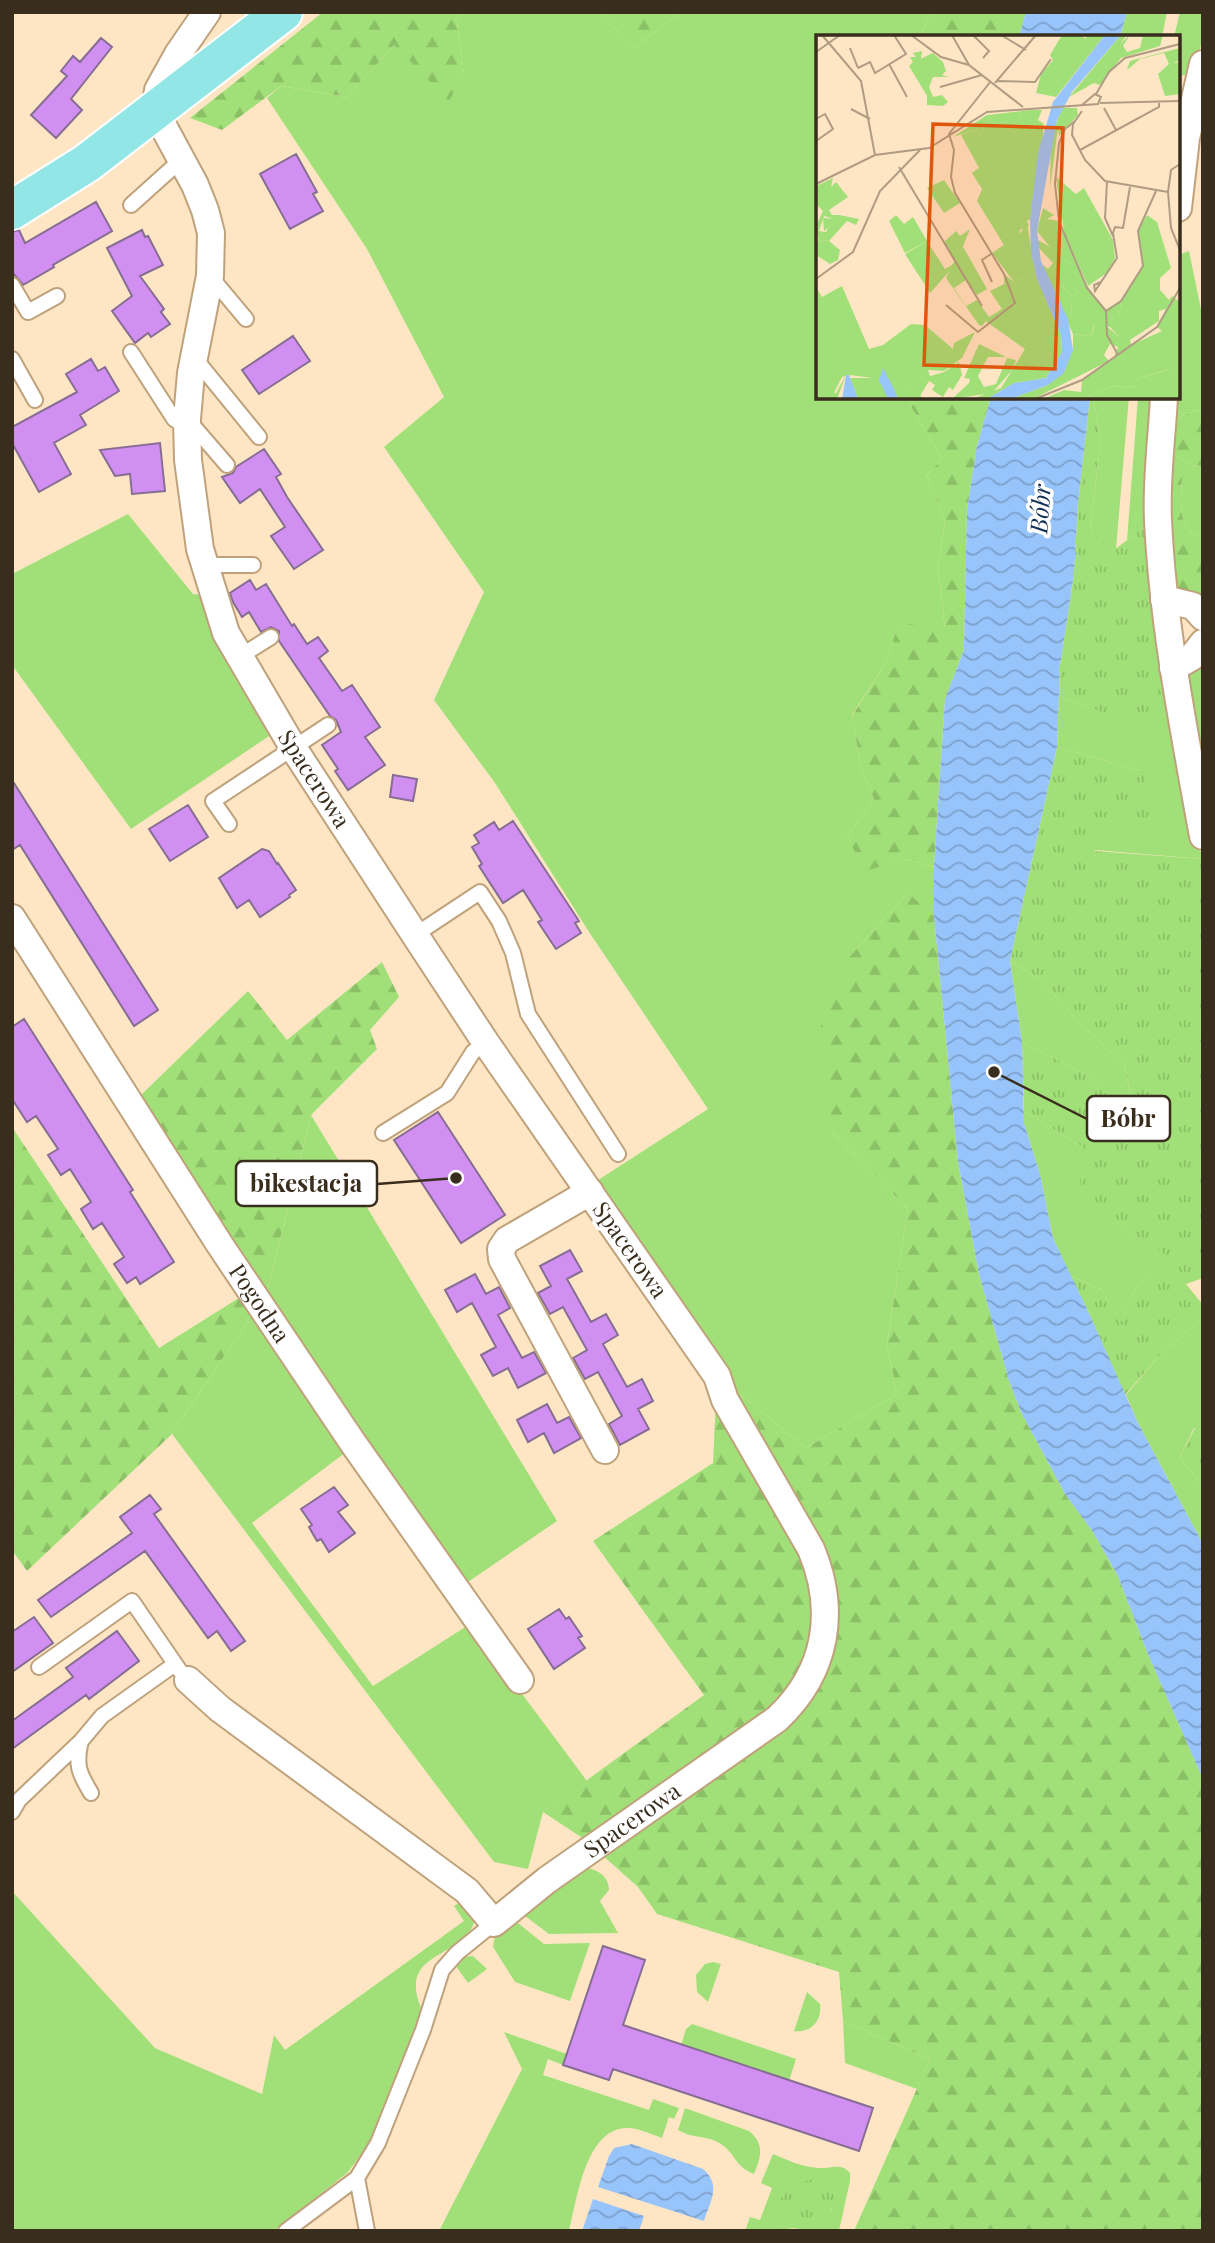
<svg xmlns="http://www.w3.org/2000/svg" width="1215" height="2243" viewBox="0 0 1215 2243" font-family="'Playfair Display',serif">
	<defs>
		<pattern id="forest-firs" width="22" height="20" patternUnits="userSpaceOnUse" patternTransform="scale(1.75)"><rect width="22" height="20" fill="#a1e078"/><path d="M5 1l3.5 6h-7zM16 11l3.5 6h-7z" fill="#8bc067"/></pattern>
		<pattern id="park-tufts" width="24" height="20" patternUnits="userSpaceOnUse" patternTransform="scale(1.75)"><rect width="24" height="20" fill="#a1e078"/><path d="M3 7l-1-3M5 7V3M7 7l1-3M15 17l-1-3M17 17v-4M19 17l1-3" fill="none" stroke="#8bc067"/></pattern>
		<pattern id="water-waves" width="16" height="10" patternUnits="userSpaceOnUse" patternTransform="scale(1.75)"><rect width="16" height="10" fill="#98c4fc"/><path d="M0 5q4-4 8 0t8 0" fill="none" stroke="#7da0cb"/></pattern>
	</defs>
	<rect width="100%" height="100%" fill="#fee6c5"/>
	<path fill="#a1e078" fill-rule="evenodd" d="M461,12H598L635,47L681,12H931L920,37H818V397H925L910,405L942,459L927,475L945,521L938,566L945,629L899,624L885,664L852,715L861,768L874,799L847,837L866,870L907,859L934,867V916L907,894L850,956L832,1132L908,1209L887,1344L897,1394L806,1448L717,1376L592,1184L708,1109L589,932L495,783L434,700L484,592L384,447L444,397L367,249L267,98L281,86L347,97L394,45L463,76L457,20Z
		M1127,12H1167L1162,37H1120Z
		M1180,12H1203C1203,29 1203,77 1178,76V37H1174Z
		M1189,251L1203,319V411L1197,410L1170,421L1171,397H1178V301L1181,254Z
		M1093,397H1129L1116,549L1108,555L1090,527L1101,439Z
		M1138,397H1155L1149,541L1143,528L1127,540Z
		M1169,452L1192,465L1203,466V539C1176,530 1181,501 1182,478L1168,477Z
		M128,514L193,594L214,596L281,728L131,829L12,665V574Z
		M1203,661V757L1187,676L1188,665Z
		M1059,696L1119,718L1171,705L1194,844L1203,854V859L1095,850L1097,826L1139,825L1141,771L1057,747Z
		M1010,961L1042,981L1076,1019L1125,1066L1135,1122L1087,1075L1022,1042Z
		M1024,1111L1084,1148L1117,1223L1167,1255L1134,1290L1122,1323L1101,1289L1070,1276L1053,1238L1040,1174L1024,1123Z
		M311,1115L557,1521L468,1582L362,1440L252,1523L373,1686L470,1624L587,1781L543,1812L528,1869L494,1862L172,1434L267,1292Z
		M1203,1317V1430L1194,1428L1180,1457L1203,1487V1544L1139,1425L1126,1395L1161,1354Z
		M583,1867C596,1869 609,1875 609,1890L600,1901L618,1933L549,1934L521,1913Z
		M12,1891L155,2048L262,2094L274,2035L285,2050L464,1921L454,1906L459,1903L469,1908L475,1916C472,1960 394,1947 422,2010L368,2146L347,2173L274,2231H12Z
		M513,1919L544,1944L590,1943L570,2001L515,1982L493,1947L495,1935Z
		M473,1956L487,1969L468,1983L453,1962L461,1957Z
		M713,1962L721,1964L708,2002L697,1992L696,1975L705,1964Z
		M807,1992L820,2004C822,2021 811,2033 794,2031Z
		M843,2021L930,2059L917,2089L845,2063Z
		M692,2024L796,2059L789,2081L681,2045L686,2029Z
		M504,2032L567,2054L563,2065L548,2059L543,2075L649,2110L653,2099L679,2108L674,2119L669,2117L662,2138C651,2134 637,2127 625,2128C585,2131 577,2200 569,2231H439L522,2069Z
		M685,2108L749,2131C765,2144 761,2157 754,2174C734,2166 737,2155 721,2144C708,2135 692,2139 678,2130Z
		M773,2154C787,2160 802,2167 818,2168C831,2169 841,2162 850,2173V2181L839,2231H745L750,2217L760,2220L772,2188L761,2183ZM835,2193L832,2210L795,2230L780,2225Z"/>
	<path fill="url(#forest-firs)" d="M323,12H461L457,20L463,76L449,101L394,45L347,97L281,86L222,130L190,118Z
		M598,12H681L635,47Z
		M931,12H1026L1019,37H920Z
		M925,397H991L977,446L967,510L964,650L945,699L934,867L907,859L865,871L847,837L874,799L861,768L852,716L885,664L899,623L945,628L938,566L945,521L927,475L942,459L910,405Z
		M1197,410L1203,411V466L1192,465L1169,452L1170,421Z
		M1177,475L1182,478C1181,501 1176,530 1203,539V597L1198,599L1176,596L1166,513L1168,477Z
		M908,893L934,916L958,1162L979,1274L1009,1381L1021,1412L1065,1494L1093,1532L1118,1576L1147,1652L1203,1779V2231H854L930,2059L843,2021L839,1972L657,1914L638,1887L584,1839L543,1812L704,1695L593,1541L713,1463L717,1376L806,1448L897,1394L887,1344L908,1209L832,1132L819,1031L850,956Z
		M382,962L399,997L370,1030L377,1049L311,1115L267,1292L172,1434L27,1571L12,1550V1127L159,1348L258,1286L141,1095L248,991L287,1040Z"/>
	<path fill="url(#park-tufts)" d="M1090,397H1093L1101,439L1090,527L1109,554L1144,527L1171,705L1159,721L1118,718L1059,696L1060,666L1074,574L1078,503Z
		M1057,747L1141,771L1158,808L1139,826H1098L1095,851L1203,859V1278L1186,1284L1203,1305V1317L1161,1354L1125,1395L1088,1311L1070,1276L1101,1289L1122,1322L1134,1290L1166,1255L1117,1223L1079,1191L1084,1148L1024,1111L1022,1042L1087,1075L1135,1121L1125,1066L1076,1019L1042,981L1010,961Z
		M1195,1428L1203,1430V1487L1180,1457Z
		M818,2178L833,2186C844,2217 805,2237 780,2225C765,2200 797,2181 818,2178Z"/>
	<path fill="url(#water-waves)" d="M1026,12H1127L1120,37H1019Z
		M991,397H1090L1078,503L1074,574L1060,666L1057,747L1010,961L1022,1042L1024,1123L1040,1174L1053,1238L1088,1311L1139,1425L1203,1544V1779L1147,1652L1118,1576L1093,1532L1065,1494L1021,1412L1009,1381L979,1274L958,1162L934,916V867L945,699L964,650L967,510L977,446Z
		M632,2144L703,2169C722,2186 710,2201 704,2221L598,2187L609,2156L614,2148Z
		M593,2199L644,2216L639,2231H582Z"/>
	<path fill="#d28ff2" stroke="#866d93" stroke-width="2" d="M101,38L112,47L71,99L82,110L56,138L31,115L67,76L61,71L73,56L80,62Z
		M296,154L317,192L313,194L323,211L290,229L260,174Z
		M96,202L112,231L53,265L54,267L23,285L12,272V232L19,230L25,243Z
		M142,230L145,237L148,236L163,265L140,276L164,309L161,312L170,324L151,337L148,333L135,343L112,311L132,296L107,248Z
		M293,336L310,361L259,394L242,370Z
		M91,359L98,371L105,367L119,391L80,415L86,425L54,443L71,474L39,492L12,443V427L77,392L66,374Z
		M160,443L165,491L132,494L130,474L115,476L100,450Z
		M264,449L281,474L276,477L287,497L323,550L294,569L271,536L285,527L260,489L240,503L222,477L233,473L236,467Z
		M250,580L256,590L266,584L292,626L294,624L307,644L318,637L328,651L319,658L342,691L352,685L380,727L365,737L385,765L348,790L335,771L338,769L322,745L341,732L336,720L330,716L279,641V631L271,627L261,632L249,612L242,617L233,602L230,593Z
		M393,775L417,779L413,801L390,797Z
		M12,780L158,1010L134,1026L20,845L12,850Z
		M188,805L208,837L170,861L149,829Z
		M513,821L579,921L575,923L581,933L556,949L538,922L542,920L523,890L503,903L479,866L482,864L472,847L479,843L474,835L494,822L499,830Z
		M262,849L269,851L277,864L278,863L296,890L289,895L290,897L260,917L249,900L237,908L219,878Z
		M24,1019L133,1190L130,1192L174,1262L140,1284L136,1277L127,1283L114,1264L124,1257L102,1223L93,1229L81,1209L91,1202L70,1169L61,1175L48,1155L58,1149L36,1116L27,1122L12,1099V1027Z
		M438,1112L505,1215L461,1243L394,1140Z
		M570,1250L582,1271L567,1279L591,1322L606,1314L618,1335L603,1344L627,1387L642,1379L653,1401L638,1409L649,1429L620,1445L609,1424L622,1416L598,1372L585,1379L573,1358L587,1350L563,1307L550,1314L538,1293L551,1286L540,1266Z
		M475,1274L486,1294L499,1287L510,1308L498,1315L522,1358L534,1352L546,1373L518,1388L508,1368L493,1376L481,1355L496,1347L472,1303L457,1312L445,1290Z
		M547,1404L557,1423L569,1417L581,1438L554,1453L544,1433L528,1442L517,1420Z
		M334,1487L348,1505L338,1512L355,1533L329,1552L321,1539L317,1541L309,1527L312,1525L301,1509Z
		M150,1495L161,1509L154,1514L245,1641L231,1651L217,1631L208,1638L145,1551L51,1617L38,1600L132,1533L120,1517Z
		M559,1609L566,1619L569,1617L582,1636L578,1638L585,1648L554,1669L528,1629Z
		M34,1617L53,1643L12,1672V1632Z
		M117,1631L139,1661L89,1699L86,1695L12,1749V1721L73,1677L66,1668Z
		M603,1946L645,1960L623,2025L873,2108L859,2151L613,2069L609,2080L563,2065Z"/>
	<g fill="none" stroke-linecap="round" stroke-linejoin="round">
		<g stroke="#bfa27b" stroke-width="18">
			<path id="service" d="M131,205L181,160
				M210,276L246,319
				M12,285L28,312L57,296
				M131,352L174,419L188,428
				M193,356L259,437
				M12,359L35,400
				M189,421L227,465
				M205,565H253
				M239,657L271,637
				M229,824L213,801L328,725
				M415,935L480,892L499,921L513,953L528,1014L618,1154
				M383,1133L447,1093L473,1052L486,1043
				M39,1667L132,1601L180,1671
				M81,1741C75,1765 79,1773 91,1793
				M12,1812L19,1800L81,1741L102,1716L175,1664
				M357,2178L367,2231
				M286,2231L357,2178L378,2143L423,2030L442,1970L457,1953L494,1923"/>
		</g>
		<g stroke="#bfa27b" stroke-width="30">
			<g id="minor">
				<path d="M1178,208L1186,138L1203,64"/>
				<path d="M1164,397C1162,437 1156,479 1158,520C1163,626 1184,731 1203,836"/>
				<path d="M1164,599L1193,606L1203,617"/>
				<path d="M1173,668L1192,657L1203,643"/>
				<path id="s1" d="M12,918L220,1245L353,1443L520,1680"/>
				<path d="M590,1192L507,1240L501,1249L502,1259L605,1450"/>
				<path id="s2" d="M188,1680L220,1709L467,1891L494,1923L547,1880L777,1719C827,1672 837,1611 811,1549L725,1400L717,1376L486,1043L415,935L294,749L226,633L200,549L188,460L187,419L191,373L210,276L211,233L205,210L195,185L155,111L158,90L178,54L207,12"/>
			</g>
		</g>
		<g stroke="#fff" stroke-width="42">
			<path id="primary" d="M12,210L87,163L283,12"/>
		</g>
		<use href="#service" stroke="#fff" stroke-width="14"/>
		<use href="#minor" stroke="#fff" stroke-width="26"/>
		<use href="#primary" stroke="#92e7e6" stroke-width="38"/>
	</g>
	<g text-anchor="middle" stroke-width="7" stroke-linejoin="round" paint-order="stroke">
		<g font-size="23" fill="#392d1d" stroke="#fff">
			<text transform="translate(314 779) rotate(57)" y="8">Spacerowa</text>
			<text transform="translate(630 1250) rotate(55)" y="8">Spacerowa</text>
			<text dy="8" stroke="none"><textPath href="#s1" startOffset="458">Pogodna</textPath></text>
			<text dy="8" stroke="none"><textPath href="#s2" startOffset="564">Spacerowa</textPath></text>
		</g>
		<g font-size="24" font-style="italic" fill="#133154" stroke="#fff">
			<text transform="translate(1041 509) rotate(-86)" y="8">Bóbr</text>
		</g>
	</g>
	<g transform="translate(816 35)">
		<rect width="364" height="364" fill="#fee6c5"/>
		<path d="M246,0H266L269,4L271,0H289L240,62L220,58L225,39L237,25L234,20ZM305,0H311L304,9L314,0L307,11L311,17L324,13L327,0H347L344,11L305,23L284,50L278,48L253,62ZM364,13V25L357,28L364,27V59L349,61L342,39L353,29L348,18L324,24L311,35L314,26ZM246,73H261L262,80L243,101L242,92L234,153L235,103ZM214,75H226L222,85L228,89L212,110L219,133L216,160L206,175L213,191L204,195L202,213L210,222L208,242L198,247L176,218L188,210L161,166L166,154L156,138L163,133L145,100L159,95L164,101L169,88L176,83L194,84L206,78L204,91ZM240,142L260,159L268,153L297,205L299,223L292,237L272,251L248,197ZM17,143L15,152L20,147L32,162L13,175L16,180H23L21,185L8,181L3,196L10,197L13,190L15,198L12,205L3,207L0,191L7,176L0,169V151ZM128,145L144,168L128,178L111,153ZM80,180L88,189L97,182L111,206L89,218L73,186ZM146,210L171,254L161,260L150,245L138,253L150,271L161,265L173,282L166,291L163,290L130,243ZM246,224L255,228L247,235L262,257L255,261L243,248L255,265L256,282L265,283L268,294L275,283L305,266L302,290L309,298L302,301L294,292L278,290L275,301L257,299L232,243ZM26,251L53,314L67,310L95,289L109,290L137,314L138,308L159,297L146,323L128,336L112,335L114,341L128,337L143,327L146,340L137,355L133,352L127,362L116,355L119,350L113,346L104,361L88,347L33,340L26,342L17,360L0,354V252L6,262ZM163,309L190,322H172L162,341L168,352L180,349L191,323L200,325L197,334L176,358L136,364L153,348L154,344L148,343Z" fill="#a1e078"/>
		<path d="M106,16L105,24L117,18L127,27L130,36L126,40L133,42H117L113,52L117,62L126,60L132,67L127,71L111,70V61L93,31L97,27L94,22H100L97,18ZM214,75L220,86L215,92L204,91L205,78L185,96L176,83L169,88L164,101L159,95L137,102L171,80ZM223,91L227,92V100L214,185L206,186L205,169L216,159L213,136L219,133L208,119L217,93ZM23,180L43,184L40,190L31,186L13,206L24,215L22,225L14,229L0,220V201L3,207L12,205L14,191L8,196L7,183L21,184ZM331,180L341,187L355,233L344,243V255L353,265L356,261L364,267V339L353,334L321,344L318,353L296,351L267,364H227L248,355L265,357L266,345L297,324L302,312L294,309L289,290L302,301L308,298L294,285L303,281L305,266L327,231L322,196ZM350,274L341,292L346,296L315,310L314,305L343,286V276ZM211,188L220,241L245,300L246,317L230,343L198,348L171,364H156L185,353L209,314L168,285L186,274L174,256L188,249V239L198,247L208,242L209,222L202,213L201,203ZM154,194L140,229L114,258L89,219L111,206L129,234L139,228L128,207L140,196L144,201ZM68,326L88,347L108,364H42L34,343H61ZM30,340L21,364H0V354L20,358Z" fill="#a1e078" fill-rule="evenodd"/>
		<path d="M117,18L130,36L110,46L99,27ZM354,334L364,339V364H267L296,351L318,353L321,344Z" fill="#a1e078"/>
		<path d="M227,173L238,180L231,184L243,186L269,248L290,276L289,282L275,283L268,295L264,293L265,284L256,283L255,265L238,250L243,248L255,261L262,257L246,235L255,228L246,224L232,243L227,230L232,234L237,228L222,212V205L234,212L221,196ZM289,285L294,309L288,320L293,326L217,364H195L232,350L257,315V299L275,301L280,286Z" fill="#a1e078"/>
		<path d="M289,0H305L256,57L241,85L221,196L225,226L252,284L257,315L248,338L232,350L195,364H171L198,348L230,343L246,317L245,300L221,244L215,217L214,185L222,118L237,67ZM67,333L79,356L82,364H72L63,345ZM30,340H33L42,364H26Z" fill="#98c4fc"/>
		<path fill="none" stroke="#af9c82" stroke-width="2" d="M6,0L45,46L59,120M95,0L125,22L153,30M136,0L153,30L207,72M157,0L173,16L167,23M185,0L210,15M34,13L42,33M0,17L24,0M73,29L91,62M42,33L54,27L59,38L90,19L78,0M180,46L219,47L235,24M179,48L220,0M124,52L166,40M280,59L293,37L309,23L364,9M284,68L364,66M288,73L300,95M35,74L54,84M266,76L257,89L256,100L269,125L289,146L352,157M0,84L9,79L17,94L0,106M259,86L249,94L243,108L239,149L243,186L271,253L290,276M264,115L343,72V68M364,129L355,135L352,157L355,193L364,215M83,132L166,271M291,147L289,183L297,201M0,149L59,120L113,113L171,77L282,69L285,62L279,59L266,70M175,219L166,225L176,247M0,244L37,217L64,156L104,115M285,247L278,250L279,256L301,223L297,198L299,192L307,193L314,152M130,270L162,297L199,268L188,239L139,158L135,142L138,115L133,99L175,46M290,276L305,266L327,231L322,196L340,156M290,276L291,300L302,320M219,364L266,345L341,292L364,253"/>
		<path fill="#df570d" fill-opacity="0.15" stroke="#df570d" stroke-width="3.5" d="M117,89L247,93L239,334L108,330Z"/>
		<rect width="364" height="364" fill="none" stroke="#392d1d" stroke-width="3.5"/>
	</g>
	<path fill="none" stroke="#392d1d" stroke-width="2.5" d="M994 1072L1087 1119M456 1178L377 1184"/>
	<g fill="#392d1d" stroke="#fff" stroke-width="2.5">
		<circle cx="994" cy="1072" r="7"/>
		<circle cx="456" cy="1178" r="7"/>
	</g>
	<g fill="#fff" stroke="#392d1d" stroke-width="2.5">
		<rect x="1087" y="1096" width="83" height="45" rx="7"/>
		<rect x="236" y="1161" width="141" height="45" rx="7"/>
	</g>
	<g font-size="24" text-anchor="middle" font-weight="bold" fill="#392d1d">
		<text x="1128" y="1127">Bóbr</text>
		<text x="306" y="1192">bikestacja</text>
	</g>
	<rect width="1215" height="2243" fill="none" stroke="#392d1d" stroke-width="28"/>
</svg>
